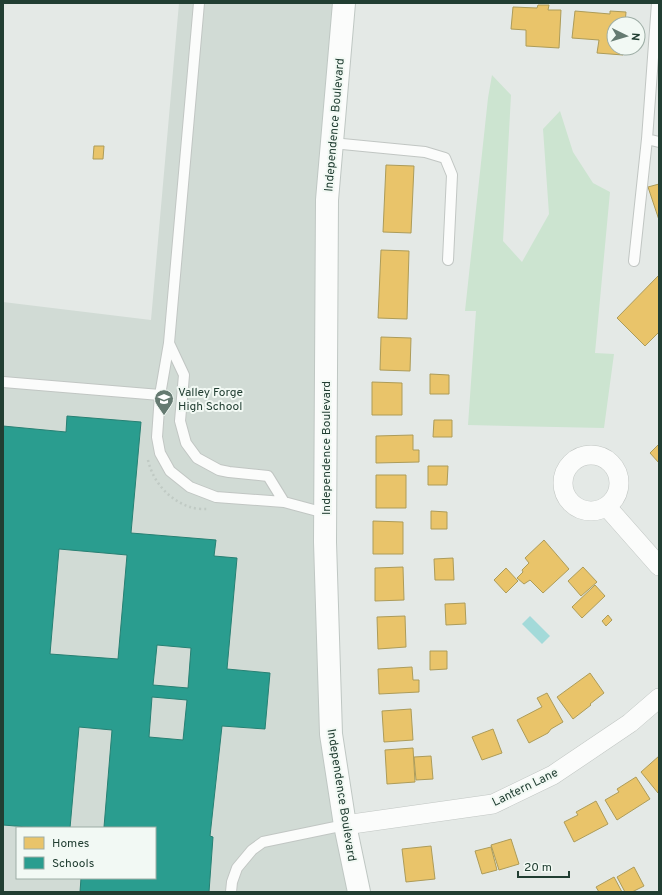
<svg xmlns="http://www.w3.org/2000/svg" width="662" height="895" viewBox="0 0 662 895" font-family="Overpass,sans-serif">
	<rect width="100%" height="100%" fill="#e4e9e6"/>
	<path fill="#d1dbd5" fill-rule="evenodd" d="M179,3H344L327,200L331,734L359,892H3V302L151,320ZM17,828H155V878H17Z"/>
	<path fill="#cce4d0" d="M492,75L511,95L503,241L522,262L549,214L543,129L560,111L573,152L593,183L610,192L595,353L614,354L604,428L468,425L476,311H465L488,98Z"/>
	<path fill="#a3dad9" d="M530,616L550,636L542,644L522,624Z"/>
	<path fill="#e9c46a" stroke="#ad9c59" d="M538,5H549L548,10H561L559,48L526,46V30L511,29L513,7L537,8Z
		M575,11L610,14V11L626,12L625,24H614V48H623V55L597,53L599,40L572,38Z
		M94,146H104L103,159H93Z
		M386,165L414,166L411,233L383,232Z
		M659,184V220L648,187Z
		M381,250L409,251L407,319L378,318Z
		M659,275V332L645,346L617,318Z
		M381,337L411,338L410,371L380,370Z
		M430,374L449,375V394H430Z
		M372,382L402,383V415H372Z
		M434,420H452V437H433Z
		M413,435V450H419V462L376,463V436Z
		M659,444V463L650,453Z
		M428,466H448L447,485H428Z
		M376,475H406V508H376Z
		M431,511L447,512V529H431Z
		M373,521L403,522V554H373Z
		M544,540L569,569L543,593L530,580L524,584L517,578L523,572L522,570L529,563L525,558Z
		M453,558L454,580H435L434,559Z
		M403,567L404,600L375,601V568Z
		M583,567L597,582L581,596L568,581Z
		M506,568L518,581L506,593L494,580Z
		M595,585L605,596L582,618L572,607Z
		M465,603L466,624L446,625L445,604Z
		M608,615L612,620L606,626L602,621Z
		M405,616L406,647L378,649L377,617Z
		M430,651H447V669L430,670Z
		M412,667L413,680H419V692L379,694L378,669Z
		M590,673L604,693L590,704L591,705L573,719L557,697Z
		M547,693L563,722L551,729L548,733L529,743L517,720L542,707L537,698Z
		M411,709L413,740L384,742L382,711Z
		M493,729L502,753L482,760L472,737Z
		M413,748L415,782L387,784L385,750Z
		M431,756L433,779L416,780L414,757Z
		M659,756V792L658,793L641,772Z
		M636,777L650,799L617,820L605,800L619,792L617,789Z
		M596,801L608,824L574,842L564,822L578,815L576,812Z
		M511,839L519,864L499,870L491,845Z
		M431,846L435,879L406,882L402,849Z
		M491,847L497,870L482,874L475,851Z
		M634,867L644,886L632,892H625L617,877Z
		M614,877L622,892H599L596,887Z"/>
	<path fill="#2a9d8f" stroke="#278073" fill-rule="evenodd" d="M67,416L141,422L131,533L216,540L214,556L237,558L227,669L270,673L265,729L222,726L210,836L213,837L209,892H80L81,878H155V828L104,827L112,730L79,727L70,828H40L3,825V426L66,432ZM59,549L127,555L118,659L50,654ZM157,645L191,648L188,688L153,685ZM152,697L187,700L183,740L149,737Z"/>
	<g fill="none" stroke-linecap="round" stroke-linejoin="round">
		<g stroke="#c1c6c3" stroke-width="12">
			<path id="lane" d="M199,3L169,343L184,375L180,421L186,443L197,458L219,470L229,472L268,476L284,502L325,513
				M657,3L647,139L659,142
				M332,143L425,152L445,158L452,175L448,260
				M634,261L647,139
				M169,343L160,395L157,437L160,453L170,471L190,487L216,497L284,502
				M3,382L160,395
				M231,892L232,882L237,868L252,850L263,842L345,825"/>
		</g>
		<g stroke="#c1c6c3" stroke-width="20">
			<path id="street" d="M563 483a28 28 0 1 1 56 0a28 28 0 1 1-56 0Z
				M607,507L659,566
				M345,825L493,804L553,775L630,723L659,698"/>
		</g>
		<g stroke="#bfc7c3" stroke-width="24">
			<path id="secondary" d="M344,3L327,200L325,542L331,734L345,825L359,892"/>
		</g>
		<path stroke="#c0cac4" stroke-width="2.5" stroke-dasharray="2 3" stroke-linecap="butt" d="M148,460C153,482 169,500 190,507C195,509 203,509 208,509"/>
		<use href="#lane" stroke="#fbfcfb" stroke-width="10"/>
		<use href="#street" stroke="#fbfcfb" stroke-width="19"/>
		<use href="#secondary" stroke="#fbfcfb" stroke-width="22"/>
	</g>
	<defs>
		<g id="school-pin" transform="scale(1)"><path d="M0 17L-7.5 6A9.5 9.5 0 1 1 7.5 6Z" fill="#657a71" stroke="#f2f9f4"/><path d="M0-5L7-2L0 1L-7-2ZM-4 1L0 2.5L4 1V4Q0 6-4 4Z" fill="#fff"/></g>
	</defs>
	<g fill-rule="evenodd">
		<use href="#school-pin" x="164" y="399"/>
	</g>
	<g text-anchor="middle" stroke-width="4" stroke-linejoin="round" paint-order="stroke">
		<g font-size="12" fill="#213e32" stroke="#f2f9f4">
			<text transform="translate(334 125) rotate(-85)" y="4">Independence Boulevard</text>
			<text transform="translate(326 448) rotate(-90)" y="4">Independence Boulevard</text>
			<text transform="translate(525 787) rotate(-26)" y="4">Lantern Lane</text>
			<text transform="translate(342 795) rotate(81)" y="4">Independence Boulevard</text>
		</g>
		<g font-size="12" fill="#213e32" stroke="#f2f9f4" text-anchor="start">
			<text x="178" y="396">Valley Forge<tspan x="178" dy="14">High School</tspan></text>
		</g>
	</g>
	<rect width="662" height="895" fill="none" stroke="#213e32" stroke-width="8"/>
	<rect x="16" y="827" width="140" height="52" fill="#f2f9f4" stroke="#9eaea6"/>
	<rect x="24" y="837" width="20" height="12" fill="#e9c46a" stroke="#9eaea6"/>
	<text x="52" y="847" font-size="12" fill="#213e32">Homes</text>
	<rect x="24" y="857" width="20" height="12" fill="#2a9d8f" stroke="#9eaea6"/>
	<text x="52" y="867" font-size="12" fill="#213e32">Schools</text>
	<g transform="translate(626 36) rotate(95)"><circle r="19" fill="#f2f9f4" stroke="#9eaea6"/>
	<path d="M0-3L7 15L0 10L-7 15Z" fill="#657a71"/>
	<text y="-6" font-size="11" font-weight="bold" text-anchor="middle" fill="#213e32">N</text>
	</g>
	<path d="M518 871v6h51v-6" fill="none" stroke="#213e32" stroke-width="2"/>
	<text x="524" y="871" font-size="12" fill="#213e32" stroke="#f2f9f4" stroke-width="3" paint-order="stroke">20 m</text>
</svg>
